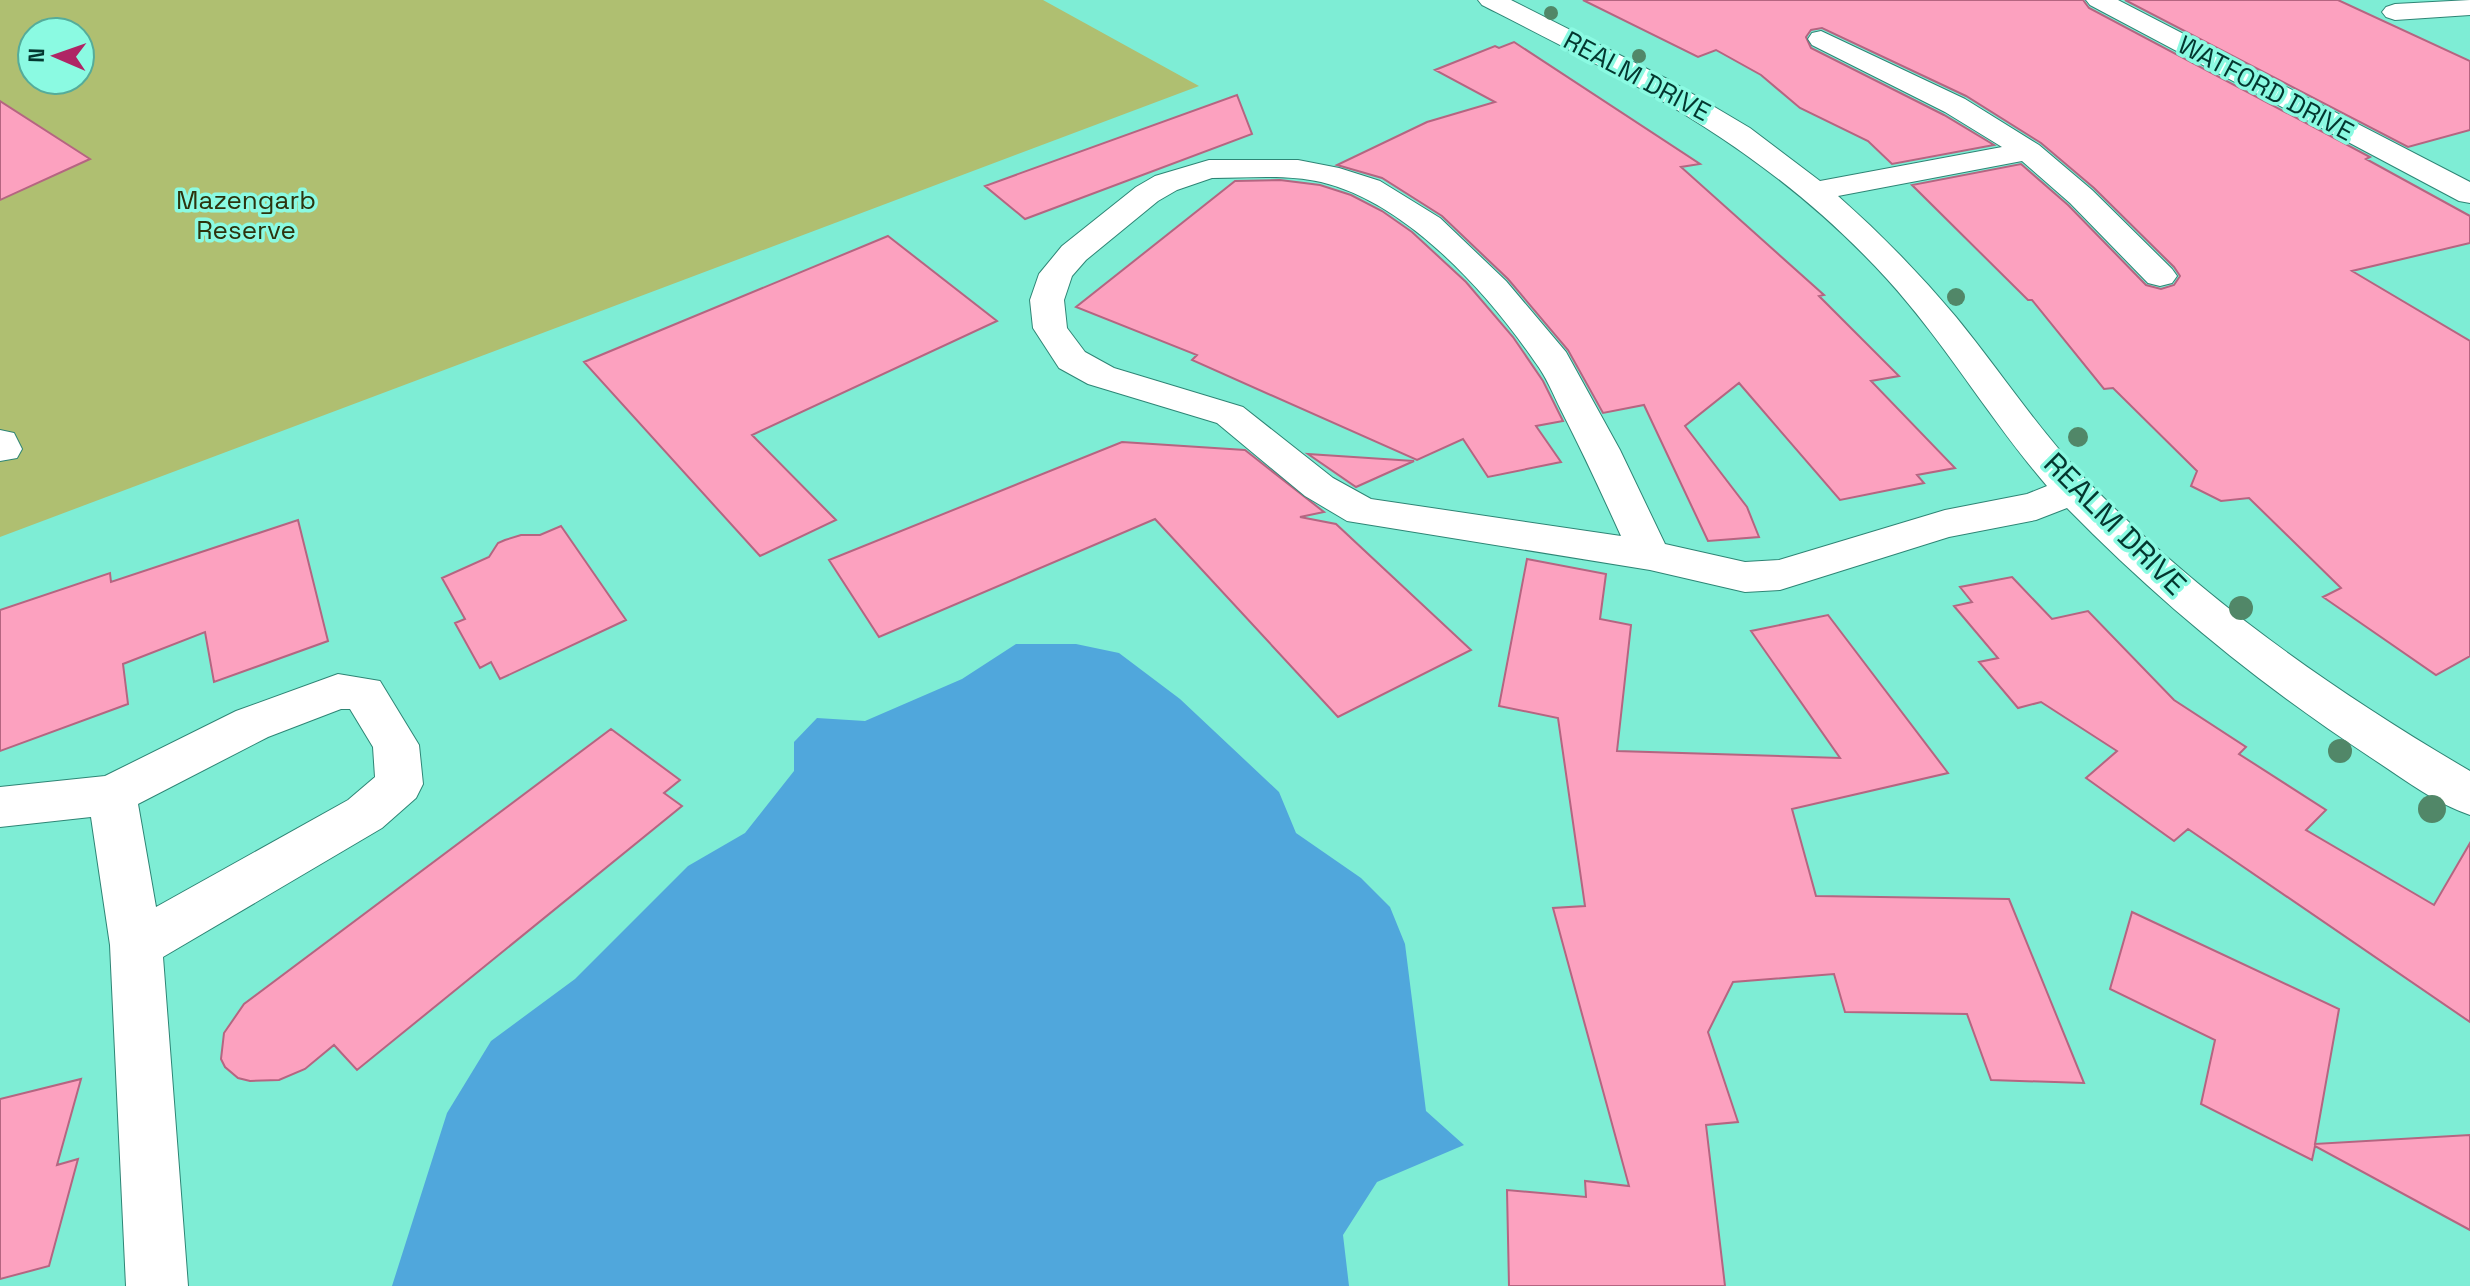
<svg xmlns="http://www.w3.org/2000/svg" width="2470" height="1286" viewBox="0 0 2470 1286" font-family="'Space Grotesk',sans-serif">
	<rect width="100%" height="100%" fill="#7eedd5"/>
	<path fill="#afbf71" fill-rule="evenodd" d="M0,0H1043L1199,86L0,537ZM32,32H80V80H32Z"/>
	<path fill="#50a7dc" d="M1016,644H1076L1119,653L1180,699L1279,792L1296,833L1361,878L1390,907L1405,944L1426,1111L1464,1145L1377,1182L1343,1235L1349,1286H392L447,1113L491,1041L575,979L688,866L745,833L794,771V742L817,718L865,721L962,679Z"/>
	<path fill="#fca1bf" stroke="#b56581" stroke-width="2" d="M1583,0H2083L2089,8L2370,157L2366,159L2470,216V243L2352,271L2470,341V656L2436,675L2323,597L2341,588L2249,498L2221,501L2191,486L2197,471L2113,388L2104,389L2032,300H2028L1912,185L2021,164L2068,205L2146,285L2161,289L2174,285L2180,276L2174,267L2094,188L2041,143L1966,96L1822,28L1811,30L1806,37L1811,48L1944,115L1994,145L1892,164L1868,141L1800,108L1761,75L1716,50L1698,57Z
		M2125,0H2338L2470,61V130L2408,147Z
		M1514,42L1700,164L1681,167L1824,295L1819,296L1899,376L1871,381L1955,468L1917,475L1924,483L1840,500L1739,383L1685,426L1747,507L1759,537L1708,541L1644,405L1603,413L1568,350L1508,279L1442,216L1382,178L1337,165L1427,122L1495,102L1435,70L1495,46L1499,48Z
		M1237,95L1252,134L1025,219L985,186Z
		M0,101L90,159L0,200Z
		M1280,180L1320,185L1351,195L1382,211L1412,232L1466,282L1513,337L1543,381L1563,421L1536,426L1561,462L1488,477L1463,439L1417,460L1192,360L1197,355L1076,307L1235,181Z
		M888,236L997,321L752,435L836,520L760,556L584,362Z
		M1122,442L1245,450L1324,512L1300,517L1336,524L1471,650L1338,717L1155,519L879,637L829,560Z
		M1308,454L1414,461L1356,487Z
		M298,520L328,641L214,682L205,632L123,664L128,704L0,751V610L110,573L111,582Z
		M561,526L626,620L500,679L491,662L480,668L455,623L465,619L442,578L489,557L498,543L505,540L521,535H540Z
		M1527,559L1606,574L1600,619L1631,625L1617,751L1840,758L1751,631L1828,615L1948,773L1792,809L1816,896L2009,899L2084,1083L1991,1080L1967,1014L1845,1012L1834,974L1733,982L1708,1032L1738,1122L1706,1125L1725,1286H1509L1507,1190L1586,1197L1585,1181L1629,1186L1553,908L1585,906L1558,718L1499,706Z
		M2012,577L2052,619L2088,611L2174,700L2246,747L2239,754L2326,810L2306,830L2434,905L2470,843V1022L2188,829L2174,841L2086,778L2117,751L2041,702L2018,708L1979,662L1998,658L1954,606L1972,602L1960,587Z
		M611,729L680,780L664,793L682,806L357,1070L334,1045L305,1069L279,1080L250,1081L238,1078L225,1067L221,1059L224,1033L244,1004Z
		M2132,912L2339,1009L2315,1144L2470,1135V1230L2315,1146L2312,1160L2201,1104L2215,1040L2110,989Z
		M81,1079L57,1165L78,1159L49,1266L0,1279V1099Z"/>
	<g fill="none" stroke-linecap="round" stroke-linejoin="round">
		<g stroke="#2e8575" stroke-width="2">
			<path id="minor" d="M1478,0H1511L1669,80L1750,128L1820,181L2002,147L1945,112L1812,45L1808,39L1812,33L1821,31L1965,99L2039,145L2092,190L2172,269L2177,276L2172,283L2160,286L2148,283L2070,203L2022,161L1838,196C1880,233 1920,274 1956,317C2001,372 2040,432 2089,483C2201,598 2332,690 2470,771V815C2434,803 2401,777 2370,757C2260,685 2159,602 2067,508L2036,520L1949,537L1780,590L1745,592L1650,570L1347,521L1305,496L1217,423L1088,384L1059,368L1033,328L1030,300L1039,274L1062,246L1136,187L1155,176L1209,160H1298L1339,168L1380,181L1440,218L1506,281L1566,352L1620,450L1665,544L1745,562L1779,560L1945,510L2027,494L2047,486C1990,420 1946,344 1887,279C1767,148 1637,84 1482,5ZM1212,178C1247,178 1286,174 1321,182C1406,202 1487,292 1535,362C1546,376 1553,394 1561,410C1582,451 1602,494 1621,536L1371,499L1333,478L1243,407L1114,368L1085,352L1067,328L1064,300L1072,276L1086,260L1158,201L1177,190Z
				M2086,0H2118L2470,182V203L2459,201L2090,5Z
				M2470,0V15L2395,20L2386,17L2382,12L2386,7L2395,4Z
				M0,430L14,433L22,449L17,458L0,461Z
				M338,674L380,681L419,745L423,784L416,798L382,828L163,957L188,1286H126L110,945L91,817L0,827V787L105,776L236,711ZM341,709H350L373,747L375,777L348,800L156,907L138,804L268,737Z"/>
		</g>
		<use href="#minor" fill="#fff" fill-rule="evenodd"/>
	</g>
	<g fill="#518768">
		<circle cx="1551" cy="13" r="7"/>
		<circle cx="1639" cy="56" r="7"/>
		<circle cx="1956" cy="297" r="9"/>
		<circle cx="2078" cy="437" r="10"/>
		<circle cx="2241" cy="608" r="12"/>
		<circle cx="2340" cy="751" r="12"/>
		<circle cx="2432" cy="809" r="14"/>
	</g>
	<g text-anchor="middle" stroke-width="7" stroke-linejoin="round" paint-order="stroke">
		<g font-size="26" fill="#03372f" stroke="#8bfae2">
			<text transform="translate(1637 76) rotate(28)" y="9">REALM DRIVE</text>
			<text transform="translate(2266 88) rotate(28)" y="9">WATFORD DRIVE</text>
		</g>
		<g font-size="26" fill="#2d330e" stroke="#8bfae2">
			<text x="246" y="209">Mazengarb<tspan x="246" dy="30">Reserve</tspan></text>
		</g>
		<g font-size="30" fill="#03372f" stroke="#8bfae2">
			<text transform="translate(2115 524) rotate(45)" y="10">REALM DRIVE</text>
		</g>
	</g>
	<g transform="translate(56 56) rotate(272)"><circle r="38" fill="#8bfae2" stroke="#55ac9a" stroke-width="2"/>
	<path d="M0-6L14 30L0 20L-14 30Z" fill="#af2565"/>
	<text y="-12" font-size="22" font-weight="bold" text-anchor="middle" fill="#03372f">N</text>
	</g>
</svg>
